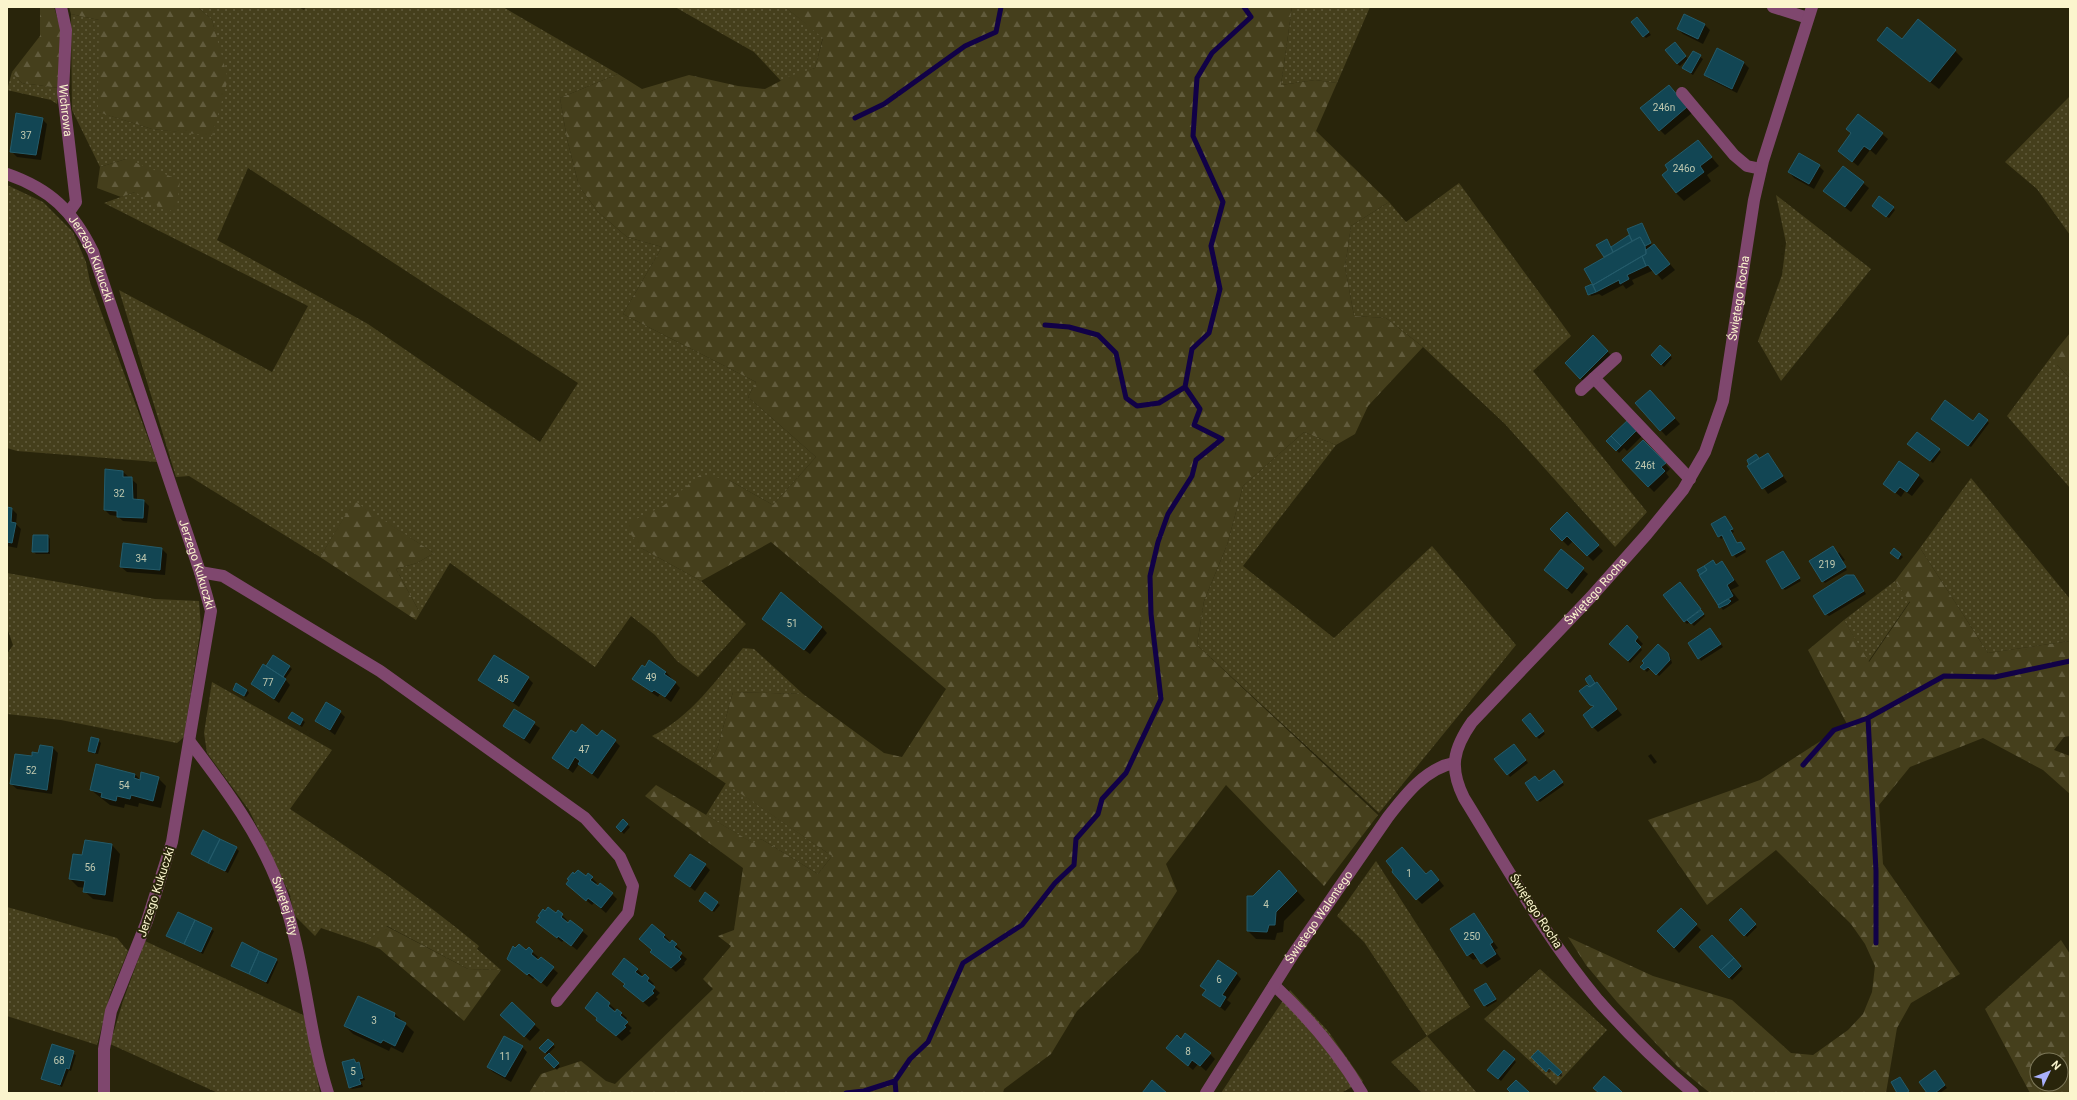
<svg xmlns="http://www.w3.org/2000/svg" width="2077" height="1100" viewBox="0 0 2077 1100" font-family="Roboto,sans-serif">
	<defs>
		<pattern id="grass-dots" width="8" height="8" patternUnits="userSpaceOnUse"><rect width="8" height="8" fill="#453f1c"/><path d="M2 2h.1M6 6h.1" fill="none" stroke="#615b3c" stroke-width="1.8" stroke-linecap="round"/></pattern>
		<pattern id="forest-firs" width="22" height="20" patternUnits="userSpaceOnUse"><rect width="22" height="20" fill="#453f1c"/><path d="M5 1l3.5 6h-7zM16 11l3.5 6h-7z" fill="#615b3c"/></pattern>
	</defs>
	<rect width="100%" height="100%" fill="#29250b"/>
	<path fill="url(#grass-dots)" fill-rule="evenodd" d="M198,7H298L304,10L306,7H503L618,74L560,98L567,139L579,186L598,212L627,237L662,247L623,314L756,382L748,397L816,457L773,505L729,480L641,548L701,581L746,624L698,677L677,661L655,635L631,616L595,667L450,563L420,613L396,569L417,563L434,553L354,502L320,557L189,476L176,477L119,290L272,372L308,306L104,203L135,192L126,159L100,167L72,110L71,14L99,20V112L152,129L212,135L219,49L212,20ZM248,168L578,383L540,442L368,324L217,240Z
		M675,7H785L823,37L815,68L781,81L754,52Z
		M1292,7H1370L1337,83L1315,80L1281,85Z
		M12,72L22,83L59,88L57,104L51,100L7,90Z
		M2070,96V235L2037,189L2005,162Z
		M1459,183L1571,336L1533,371L1647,512L1615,547L1505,424L1423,347L1386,318L1354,316L1345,267L1351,226L1389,202L1406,222Z
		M7,185L43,202L73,232L86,262L90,282L157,462L17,451L7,448Z
		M1776,195L1871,269L1781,381L1758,341L1782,275L1786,243Z
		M2057,349V365L2070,378V488L2007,416Z
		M1304,432L1336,445L1243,566L1334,638L1432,546L1516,645L1379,813L1197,645L1204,601L1227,545L1243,486Z
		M1971,478L2070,599V641L1988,653L1920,548Z
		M7,573L155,599L199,601L201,626L184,737L177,743L61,720L7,714V654L13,645L7,628Z
		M1895,581L1910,601L1868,662L1844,620Z
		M743,648L754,649L803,694L733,692L718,746L706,770L652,736C690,718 717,679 743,648Z
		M212,682L332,750L290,809C356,852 419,897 479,946L477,949L501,970L468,969L387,926L365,943L321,928L315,936L294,915L290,895L249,810L207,753L204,733Z
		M726,783L832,856L818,874L761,839L754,844L706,815Z
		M1376,861L1470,1007L1427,1036L1477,1093H1422L1391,1062L1427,1036L1364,942L1337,916Z
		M7,907L117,938L128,951L110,995L97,1045L7,1016Z
		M145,941L305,1016L320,1093H218L110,1044L123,1001Z
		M1540,969L1607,1030L1556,1085L1484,1019Z
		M1290,990L1328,1031L1363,1081L1341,1093H1221Z"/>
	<path fill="url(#forest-firs)" fill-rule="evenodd" d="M40,7H54L62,34L59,88L22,83L12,72L40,36Z
		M69,7H198L212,20L228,79L212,136L152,129L98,112L99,20L71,14Z
		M785,7H1292L1281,85L1315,80L1337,83L1316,131L1389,202L1351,226L1345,267L1354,316L1386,318L1423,347L1368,406L1355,434L1336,445L1304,432L1243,486L1227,545L1204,601L1197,645L1378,815L1324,886L1226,785L1166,864L1177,891L1139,951L1077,1011L1051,1054L1004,1089L1003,1093H529L541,1074L581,1061L606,1081L615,1084L713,989L703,979L731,946L718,936L734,930L743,868L645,796L656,785L753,843L761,839L818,874L832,856L706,770L718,746L733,692L803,694L884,753L902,757L946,689L771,542L701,581L641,548L624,525L663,506L701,474L729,480L773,505L816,457L748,397L756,382L623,314L662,247L627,237L598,212L579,186L567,139L560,98L618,74L642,89L689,75L738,86L765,89L790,76L815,68L823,38Z
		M126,159L180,180L177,206L168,212L135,192L121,197L97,188L100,167Z
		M2070,333V378L2057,365V349Z
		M354,501L434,553L417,563L396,569L420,613L416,620L320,557Z
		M1920,548L1988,653L2070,641V736L2064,737L2054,750L2070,756V794L2043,770L1983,738L1910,767L1879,805L1883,864L1960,974L1911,1003L1897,1028L1886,1093H1710L1678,1067L1617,1002L1586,965L1568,937L1653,976L1732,1000L1791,1053L1813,1055L1848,1030L1863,1014L1872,992L1875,966L1865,944L1851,924L1776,850L1707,905L1648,820L1760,780L1847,724L1808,650L1844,620L1869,662L1910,602L1895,581Z
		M386,926L468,969L501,970L464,1021L380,949L365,943Z
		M2061,940L2070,954V1093H2030L1985,1009ZM2037,1060H2061V1084H2037Z"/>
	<path fill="#0007" fill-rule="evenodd" d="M1684,15L1705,25L1710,30L1703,44L1683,34L1678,29Z
		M1639,21L1651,35L1646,38L1644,36Z
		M1902,40L1955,51L1963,59L1939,89L1887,48Z
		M1677,46L1688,59L1680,66L1677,64Z
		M1718,50L1744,63L1749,68L1737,93L1711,80L1705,75Z
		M1693,52L1703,59L1693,75L1683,68Z
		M1668,86L1692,113L1665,135L1660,130Z
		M1859,115L1888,139L1876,155L1870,150L1858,166L1839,151L1852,134Z
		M42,119L47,124L41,160L17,157L12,152Z
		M1698,141L1719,166L1707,175L1711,181L1684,201L1676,193Z
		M1819,166L1824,171L1814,189L1794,178L1789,172Z
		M1843,167L1869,188L1851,212L1830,196Z
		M1875,208H1893L1895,210L1889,218Z
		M1642,224L1652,246L1659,251L1675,270L1662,280L1654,270L1632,280L1634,284L1626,289L1623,285L1602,296L1599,294L1591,296L1586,287L1593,284L1605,257L1609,243L1611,247L1631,236ZM1623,276V278L1597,292V290Z
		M1593,337L1613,357L1585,383L1566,363Z
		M1660,346L1672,358L1664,367L1652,355Z
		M1655,396L1680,424L1666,436L1636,403Z
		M1630,420L1644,434L1627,451L1624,448L1619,453L1608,441Z
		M1935,421L1973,423L1987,421L1989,423L1971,447Z
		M1643,441L1670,469L1666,473L1669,477L1654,492L1623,460Z
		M1911,446L1939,450L1941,452L1933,463Z
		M1768,454L1787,482L1768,494L1749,466L1756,455L1760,459Z
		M123,472L137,484V500L144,501L149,506L147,523L123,521L117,516L110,515L105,510Z
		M1919,476L1924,481L1912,496L1905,491L1901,497L1884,484Z
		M7,508L12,509L17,514L16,524L21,529L17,548L7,546Z
		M1567,514L1603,551L1593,561L1573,541L1568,546L1551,529Z
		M1725,517L1734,532L1732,533L1738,544L1743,545L1746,552L1736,558L1724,537L1721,539L1719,536Z
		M48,536L50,539V554H36L33,551Z
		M162,549L167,554L165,575L127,572L121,567Z
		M1894,549L1903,557L1900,560L1894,555Z
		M1561,551L1588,574L1572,594L1550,575Z
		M1783,552L1801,581L1785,590L1783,588Z
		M1839,552L1845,560L1842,562L1847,570L1825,583L1823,581Z
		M1713,561L1717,565L1722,562L1739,586L1731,590L1739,600L1723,610L1719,605Z
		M1854,576L1866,594L1829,616L1826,614Z
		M1682,585L1705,616L1694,626L1690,622L1687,624L1685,622L1664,595Z
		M763,619L822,627L827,633L810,654Z
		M1627,627L1643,644L1640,647L1642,650L1630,663L1611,644Z
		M1710,629L1723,647L1701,661L1689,643Z
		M1658,645L1670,656L1672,663L1659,676L1651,668L1647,672L1642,667Z
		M289,666L292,669L285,679L290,685L279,703L252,684L266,667Z
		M666,672L680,688L671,702L660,694L658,697L652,693L634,679Z
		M1590,675L1622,715L1598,732L1593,727L1594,708L1581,691L1592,687L1584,679Z
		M528,678L533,683L519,707L479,680Z
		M247,690L249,693L246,697L236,692Z
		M514,710L540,728L530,744L504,726Z
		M340,712L345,717L335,735L316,721Z
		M292,713L305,722L302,727L289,718Z
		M1532,717L1545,734L1539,739L1523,720Z
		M576,734L615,741L620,746L598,779L579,764L573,773L553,758Z
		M98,740L101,743L98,754L91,753L89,750Z
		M52,747L58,753L52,794L17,789L11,784L33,757Z
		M1516,748L1528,763L1510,777L1508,774Z
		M1651,754L1657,762L1654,764L1648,756Z
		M1556,773L1564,785L1540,802L1538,800L1539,782Z
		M135,774L140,780L158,778L166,786L161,808L139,803L138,807L125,804L124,808L110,805L91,790Z
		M623,821L630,827L624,834L617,827Z
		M112,845L120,854L113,902L93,899L84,891L85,888L78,887L70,879L83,856Z
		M236,848L239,851L228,873L192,854Z
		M705,865L710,870L695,891L676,876Z
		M1436,876L1444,886L1422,904L1417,899Z
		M586,877L592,878L597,883L595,885L612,894L617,899L606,913L594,903L592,905L573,890Z
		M1287,880L1305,900L1284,921L1283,932L1277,933L1275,940L1256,939L1248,931V897H1254Z
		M703,903H717L720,905L714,912Z
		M1681,910L1701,930L1679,953L1659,931Z
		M1741,910L1757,927L1747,937L1730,920Z
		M178,913L214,931L203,954L168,936Z
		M562,915L567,920L566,922L568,924L570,921L588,936L577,950L564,940L562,942L543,927L539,916Z
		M1474,915L1498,948L1495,950L1501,959L1487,968L1478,958L1473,960L1468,955Z
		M664,935L669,940L667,943L676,945L681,950L679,952L687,959L684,963L685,964L676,972L652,952Z
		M1712,937L1743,969L1732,980L1701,947Z
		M529,949L538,957L536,959L539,961L541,958L558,973L547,987L535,977L533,979L513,964Z
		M276,959L278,962L268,984L233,966Z
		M637,969L642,974L640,977L643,979L645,976L649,979L654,984L652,986L660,993L656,997L658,999L649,1007L624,986Z
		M1236,973L1241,979L1227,1000L1231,1003L1225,1011L1204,994L1206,990L1202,986Z
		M1488,986L1497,1001L1487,1007L1485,1005Z
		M512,1004L540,1030L530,1041L507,1020Z
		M609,1004L615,1009L613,1011L621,1013L627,1018L625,1021L632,1028L629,1031L631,1033L622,1041L597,1020Z
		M395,1014L414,1032L403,1053L391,1047L389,1051L353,1034L345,1026Z
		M548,1040L555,1047L548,1054L560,1066L557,1070L545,1058L548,1055L541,1048Z
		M1181,1040L1210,1054L1215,1059L1206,1071L1198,1064L1193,1070L1167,1048Z
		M53,1046L76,1055L71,1071L69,1070L62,1087L42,1079Z
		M522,1047L527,1052L511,1082L493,1072L488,1067Z
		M1538,1051L1563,1074L1561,1077L1552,1070L1549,1073L1532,1057Z
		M354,1060L361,1066L365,1080L361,1081L363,1087L352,1089L350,1087Z
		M1514,1060L1516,1062L1501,1081L1490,1072Z
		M1937,1074L1947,1088L1940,1093H1928Z"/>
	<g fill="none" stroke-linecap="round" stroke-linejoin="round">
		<path stroke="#110147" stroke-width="5" d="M855,118L884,104L965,46L996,32L1001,7
			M1045,325L1069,327L1098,335L1116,353L1126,398L1137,406L1159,403L1185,387
			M1868,718L1876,871V943
			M1803,765L1834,730L1868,718L1944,676L1995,677L2070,661
			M895,1081L896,1093
			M846,1093L864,1091L895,1081L910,1059L928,1042L963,963L1022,925L1055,883L1074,865L1076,839L1098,814L1102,799L1126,773L1161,699L1151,614L1150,576L1158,542L1168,514L1192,476L1196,460L1222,439L1194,425L1200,409L1185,387L1192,349L1209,333L1220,289L1211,246L1223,202L1193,136L1197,78L1212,53L1251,17L1244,7"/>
	</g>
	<path fill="#124654" stroke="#245b6a" d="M1684,14L1705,24L1698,39L1677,29Z
		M1637,17L1649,32L1643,37L1631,22Z
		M1918,19L1956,50L1930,82L1877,40L1887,27L1902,39Z
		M1675,42L1686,56L1677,64L1665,50Z
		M1717,48L1744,62L1732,89L1704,75Z
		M1693,51L1701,55L1691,73L1682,68Z
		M1669,85L1687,107L1659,131L1640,108Z
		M16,113L43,118L36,155L10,152Z
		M1858,114L1883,133L1870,150L1864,146L1852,162L1838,151L1851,133L1846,129Z
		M1698,140L1712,157L1700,166L1704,172L1676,193L1662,175L1668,170L1665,165Z
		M1799,153L1820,165L1809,184L1788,172Z
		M1843,166L1864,182L1845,207L1823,191Z
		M1879,196L1894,207L1886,217L1872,206Z
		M1642,223L1651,243L1645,246L1640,237L1632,241L1627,229Z
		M1629,235L1632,241L1613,252L1611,247Z
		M1640,237L1645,246L1646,254L1593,285L1584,269Z
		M1607,239L1613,252L1604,257L1596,245Z
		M1654,244L1670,264L1656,275L1648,265L1646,266L1642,256L1646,254V250Z
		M1642,256L1646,266L1627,275L1629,279L1620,284L1619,280L1596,292L1593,285Z
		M1592,284L1596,292L1588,295L1585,287Z
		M1593,335L1608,351L1580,379L1565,363Z
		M1660,345L1671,355L1661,365L1651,355Z
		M1650,390L1675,418L1660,431L1635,403Z
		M1945,400L1973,421L1979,413L1988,420L1968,446L1931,419Z
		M1630,418L1639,428L1621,446L1611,436Z
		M1917,432L1940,449L1930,461L1907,444Z
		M1611,436L1621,446L1616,451L1606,441Z
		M1643,440L1666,463L1661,467L1665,471L1648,487L1622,460Z
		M1768,453L1783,476L1762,489L1747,466Z
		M1756,454L1759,458L1749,465L1747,460Z
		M1899,461L1919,475L1907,492L1900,487L1895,493L1883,484Z
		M105,469L123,471V477H132L133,499L144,500L143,518L117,517V511L104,510Z
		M7,507L12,508L11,522L16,523L12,543L7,542Z
		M1567,512L1599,545L1587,556L1567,536L1562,541L1550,529Z
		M1725,516L1733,529L1730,530L1737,543L1741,542L1745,549L1732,556L1722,535L1718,537L1711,524Z
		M33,535H48V552H32Z
		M123,543L162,548L160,570L120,567Z
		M1833,546L1846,567L1822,582L1809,561Z
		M1894,548L1901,554L1898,559L1890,553Z
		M1561,549L1584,568L1567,589L1544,570Z
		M1783,551L1800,578L1782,589L1766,561Z
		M1713,560L1716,565L1722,561L1734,580L1727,585L1733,596L1718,605L1699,575L1707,570L1704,566Z
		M1704,566L1707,570L1700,575L1697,570Z
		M1846,575H1854L1864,591L1825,615L1813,596Z
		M1680,582L1701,609L1684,622L1663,595Z
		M781,592L822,627L804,650L762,619Z
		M1728,599L1731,601L1728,604L1719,608L1718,605Z
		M1701,610L1704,614L1691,624L1687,620Z
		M1627,625L1638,637L1635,641L1641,647L1628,661L1609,644Z
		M1710,628L1721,644L1698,659L1688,643Z
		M1658,644L1668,653L1670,660L1656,675L1648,667L1644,670L1640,667L1644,663L1642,661Z
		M273,655L290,666L283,677L266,666Z
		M494,655L529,677L513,702L478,680Z
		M649,660L666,672L664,674L676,682L665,697L654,690L652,692L632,679L642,665L645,667Z
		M263,664L286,679L274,699L251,684Z
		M1590,675L1595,683L1590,687L1585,679Z
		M1597,682L1617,709L1592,728L1583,715L1594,706L1590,705L1579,691L1587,685L1589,687Z
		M236,683L247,690L244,696L233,690Z
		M326,702L341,711L330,730L315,721Z
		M514,709L535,722L524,739L503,726Z
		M292,712L303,719L300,725L288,718Z
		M1530,713L1544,731L1536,737L1522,720Z
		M582,724L597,736L602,730L616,740L592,774L578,764L580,761L575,757L568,769L552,758L571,730L576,733Z
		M91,737L99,739L95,753L88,751Z
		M1514,744L1526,760L1507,775L1494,759Z
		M40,745L53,747L47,790L10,784L15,754L32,756V752L38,753Z
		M96,764L135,774L134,778L140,780L141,772L159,777L153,801L131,795L130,799L117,796L116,801L101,797L102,793L90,790Z
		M1554,770L1563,782L1537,801L1525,783L1535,776L1539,781Z
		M623,819L628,824L621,832L616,827Z
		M203,830L220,839L208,863L191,854Z
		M220,839L237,847L225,871L208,863Z
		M85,840L112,844L105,895L83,892L85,881L69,879L73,854L82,855Z
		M1402,847L1426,874L1431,870L1439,880L1416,900L1392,872L1393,870L1386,861Z
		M690,854L706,864L690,887L674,876Z
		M578,870L586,876L588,873L593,877L590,880L598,886L600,883L613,893L601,908L588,898L586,901L566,884L569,880L567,879L573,872L574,874Z
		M1279,870L1297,891L1276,912L1275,925H1269L1267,932L1247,931V896H1253Z
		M705,892L718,902L712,911L699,901Z
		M548,907L556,913L558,910L563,914L561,917L568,923L570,920L583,930L571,946L558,936L557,938L536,922L540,917L538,916L543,909L545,911Z
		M1681,908L1697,924L1674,948L1657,931Z
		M1741,908L1756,924L1744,936L1729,920Z
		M178,912L195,920L184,944L166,936Z
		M1474,913L1493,942L1490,944L1496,954L1481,964L1473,952L1467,956L1450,929Z
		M195,920L212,928L201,952L184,944Z
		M652,924L665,935L663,937L670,943L672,940L677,944L674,947L682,953L679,957L681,959L671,968L650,952L652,950L639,939Z
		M1712,935L1734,958L1721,970L1699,947Z
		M242,942L259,951L249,974L231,966Z
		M519,944L526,950L529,947L533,951L531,954L538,960L541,957L554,967L541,983L529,973L527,975L507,959L513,946L515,948Z
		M259,951L277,959L266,982L249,974Z
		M624,958L638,969L635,972L642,977L645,974L649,978L647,981L655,987L652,991L654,993L643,1002L623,986L625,984L612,974Z
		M1734,958L1741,966L1729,978L1721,970Z
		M1218,960L1237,973L1222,995L1226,997L1220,1007L1202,995L1206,990L1200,986Z
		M1486,983L1496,999L1484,1006L1474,990Z
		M597,992L610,1003L608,1006L615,1012L617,1009L622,1013L620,1015L628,1022L624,1026L626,1027L616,1036L596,1020L597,1018L585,1008Z
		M358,996L395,1013L394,1017L406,1023L395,1046L383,1040L381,1043L344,1026Z
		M512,1002L535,1024L524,1037L500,1015Z
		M1185,1033L1211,1053L1200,1066L1192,1060L1188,1066L1166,1048L1177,1035L1181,1039Z
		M504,1036L523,1046L505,1077L487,1067Z
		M548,1039L554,1044L545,1053L539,1048Z
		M52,1044L74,1051L69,1069L66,1068L60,1085L41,1079Z
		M1504,1050L1515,1059L1498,1079L1487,1070Z
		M1538,1050L1562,1072L1558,1076L1549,1068L1546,1072L1531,1057Z
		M549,1053L559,1063L554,1068L544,1058Z
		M354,1059L356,1063L359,1062L363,1078L359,1079L361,1084L349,1088L342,1062Z
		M1935,1070L1945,1085L1935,1093H1927L1919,1082Z
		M1604,1076L1619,1089L1623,1093H1599L1593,1088Z
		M1900,1077L1909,1091L1906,1093H1897L1891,1082Z
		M1152,1080L1167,1093H1142Z
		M1516,1080L1530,1093H1511L1507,1089Z"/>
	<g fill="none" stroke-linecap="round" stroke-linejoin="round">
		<g stroke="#7f476e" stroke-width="12">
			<path id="s1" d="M61,7L66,30L63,92L76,202L69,212"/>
			<path d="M1773,7L1808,18"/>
			<path d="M1682,93L1734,155L1747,166L1761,169"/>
			<path id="s2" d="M7,174C50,189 73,211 93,252L200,572L211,611L172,842L147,921L111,1011L104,1049V1093"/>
			<path d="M1616,358L1594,378L1690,479"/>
			<path d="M1581,390L1594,378"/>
			<path d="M200,572L223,576L380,671L585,818L620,857L633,886L628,913L557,1001"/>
			<path id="s3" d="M190,742C226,789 261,836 281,892C305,957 307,1028 328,1093"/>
			<path d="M1274,985C1309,1018 1338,1052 1362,1093"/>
			<path id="s4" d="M1206,1093L1294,953L1388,817C1405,795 1426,768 1454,763"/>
			<path id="s5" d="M1693,1093C1659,1064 1627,1033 1598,1000C1546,938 1506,866 1464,798C1449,768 1453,749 1472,722L1591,597L1647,534L1683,490L1705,452L1723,401L1754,200L1763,161L1812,7"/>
		</g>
	</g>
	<g text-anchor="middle" stroke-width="4" stroke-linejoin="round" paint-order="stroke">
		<g font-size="10" fill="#c1c9af">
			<text x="1664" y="111">246n</text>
			<text x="26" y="139">37</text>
			<text x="1684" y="172">246o</text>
			<text x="1645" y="469">246t</text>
			<text x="119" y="497">32</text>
			<text x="141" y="562">34</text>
			<text x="1827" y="568">219</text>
			<text x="792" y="627">51</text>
			<text x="651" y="681">49</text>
			<text x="503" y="683">45</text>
			<text x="268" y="686">77</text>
			<text x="584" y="753">47</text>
			<text x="31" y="774">52</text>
			<text x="124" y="789">54</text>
			<text x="90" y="871">56</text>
			<text x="1409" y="877">1</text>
			<text x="1266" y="908">4</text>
			<text x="1472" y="940">250</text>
			<text x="1219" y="983">6</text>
			<text x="374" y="1024">3</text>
			<text x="1188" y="1055">8</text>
			<text x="505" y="1060">11</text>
			<text x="59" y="1064">68</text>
			<text x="353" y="1075">5</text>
		</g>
		<g font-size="12" fill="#fbf5cd" stroke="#29250b">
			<text dy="4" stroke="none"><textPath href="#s1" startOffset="104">Wichrowa</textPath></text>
			<text dy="4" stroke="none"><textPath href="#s2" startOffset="125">Jerzego Kukuczki</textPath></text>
			<text dy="4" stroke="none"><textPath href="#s5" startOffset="973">Świętego Rocha</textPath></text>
			<text dy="4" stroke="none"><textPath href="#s2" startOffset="449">Jerzego Kukuczki</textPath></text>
			<text dy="4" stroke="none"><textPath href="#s5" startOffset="637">Świętego Rocha</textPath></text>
			<text transform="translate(156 892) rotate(-72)" y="4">Jerzego Kukuczki</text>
			<text dy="4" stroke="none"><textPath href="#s3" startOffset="191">Świętej Rity</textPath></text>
			<text transform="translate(1536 911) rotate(57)" y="4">Świętego Rocha</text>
			<text dy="4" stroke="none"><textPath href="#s4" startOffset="209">Świętego Walentego</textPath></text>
		</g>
	</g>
	<rect width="2077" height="1100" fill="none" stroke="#fbf5cd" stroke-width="16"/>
	<g transform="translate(2049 1072) rotate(47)"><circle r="19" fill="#29250b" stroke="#7d7859"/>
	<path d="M0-3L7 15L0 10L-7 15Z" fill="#a9b0fc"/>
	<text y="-6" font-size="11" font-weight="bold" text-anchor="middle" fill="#fbf5cd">N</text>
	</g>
</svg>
